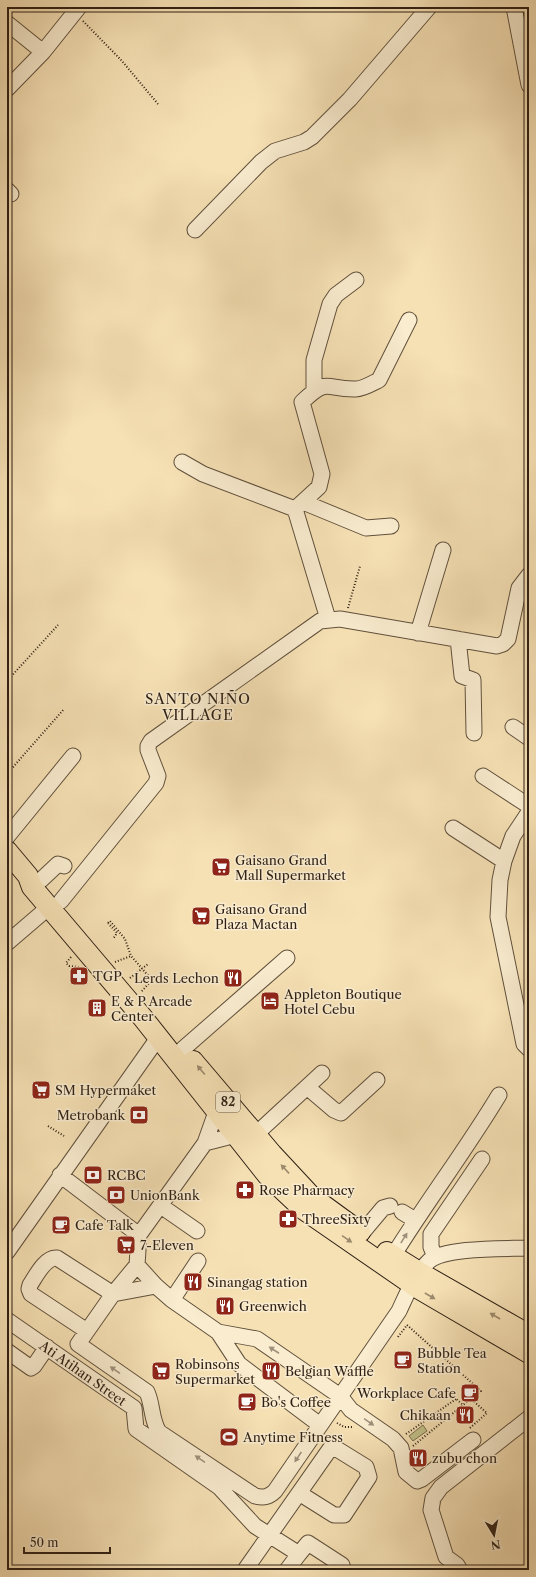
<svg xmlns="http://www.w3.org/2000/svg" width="536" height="1577" viewBox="0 0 536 1577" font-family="'Libre Caslon Text',serif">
	<defs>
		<pattern id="grass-tufts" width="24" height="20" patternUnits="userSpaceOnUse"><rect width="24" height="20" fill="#c2c189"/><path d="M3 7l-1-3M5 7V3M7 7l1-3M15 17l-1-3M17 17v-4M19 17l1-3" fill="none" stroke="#a7a575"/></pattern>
	</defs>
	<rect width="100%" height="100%" fill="#f6e1b5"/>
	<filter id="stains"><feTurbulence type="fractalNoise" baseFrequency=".005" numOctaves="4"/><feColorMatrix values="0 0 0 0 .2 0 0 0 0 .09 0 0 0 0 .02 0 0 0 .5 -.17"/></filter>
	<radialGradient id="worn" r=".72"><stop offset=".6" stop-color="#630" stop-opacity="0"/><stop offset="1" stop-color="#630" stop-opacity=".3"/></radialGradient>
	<path fill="url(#grass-tufts)" stroke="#78704e" d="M423,1425L427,1431L413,1441L409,1436Z"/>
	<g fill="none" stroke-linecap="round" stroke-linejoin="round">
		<g stroke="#60503c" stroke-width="17">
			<path id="minor" d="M514,7L529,85
				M7,23L43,52
				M7,89L43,52L79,7
				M7,190L11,194
				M195,230L261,162L275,151L304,142L312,137L350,99L429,7
				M314,391V360L330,304L336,295L356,280
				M182,462L203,474L295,509L319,487L322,474L302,402C329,376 325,390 356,389C363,389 373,383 379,380L409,320
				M303,502L366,528L391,526
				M295,509L328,619
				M418,633L443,550
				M458,639L462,676L473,680L474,733
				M513,727L529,738
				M483,776L529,806
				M529,812L513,836L504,861L500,880L498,917L524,1044L529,1049
				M453,828L504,861
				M7,837L73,756
				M41,880L58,864L64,866
				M61,901L156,783L158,776L148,750V746L151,741L320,621L340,619L497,646L503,644L508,639L519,588L529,575
				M7,943L49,907
				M183,1049L287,958
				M307,1087L334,1110L341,1113L377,1080
				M216,1112L205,1143L139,1235L137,1265L113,1294L78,1344L147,1392C153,1405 151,1420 159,1432L255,1496C264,1498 269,1497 275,1491L399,1311C407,1294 415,1274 429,1261C445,1247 506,1249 529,1248
				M255,1135L322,1073
				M205,1143L236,1135
				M60,1175L139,1235
				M161,1206L197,1231
				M402,1212L415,1220
				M362,1233L383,1208L390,1206
				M7,1252L158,1038
				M393,1256C427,1201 466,1150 499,1095
				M435,1257L431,1247V1234L482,1159
				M137,1265L156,1286L172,1300L218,1332L239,1364L320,1425
				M172,1300L198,1261
				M7,1320L134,1408L136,1429L219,1487L255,1526L299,1554L308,1543L342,1565L343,1570
				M87,1331L31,1294L29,1289L30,1285C36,1276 45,1257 57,1258L113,1294L156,1286
				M218,1332L257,1339L340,1396L351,1410L393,1439L401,1448L406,1472L417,1481L422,1479L473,1440
				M7,1351L31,1368L34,1366L47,1347
				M245,1570L332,1446L366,1467L369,1477L344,1515H334L299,1493
				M287,1570L299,1554
				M460,1570L457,1565L446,1557L431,1510L433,1498L441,1487L529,1418"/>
		</g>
		<g stroke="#2e1f14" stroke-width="22">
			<path id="major" d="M7,851L28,876L32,887L143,1018L268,1176L303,1209L416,1287L529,1353
				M193,1061L272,1154L312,1197L360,1232
				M387,1252L424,1275L529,1335"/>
		</g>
		<path stroke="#2e1f14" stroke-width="2" stroke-dasharray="1 2" stroke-linecap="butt" d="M83,21L122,61L158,104
			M348,608L360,566
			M7,681L58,625
			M7,774L64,709
			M108,923L110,921L125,939L131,956
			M108,923L117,933L113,939
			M71,957L66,963L69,966L79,967
			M115,962L131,956L152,980L141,992
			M130,978L148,964
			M48,1126L64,1136
			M398,1337L407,1325L481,1391L463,1405
			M337,1423L344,1427H353
			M470,1428L487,1413L471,1399
			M406,1434L456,1399
			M413,1446L463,1405L453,1396"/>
		<use href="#minor" stroke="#f9eccf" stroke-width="15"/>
		<use href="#major" stroke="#f6e1b5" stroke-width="20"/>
	</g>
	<defs><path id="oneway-solid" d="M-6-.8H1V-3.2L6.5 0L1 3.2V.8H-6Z"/></defs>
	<g fill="#9c8a6d">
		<use href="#oneway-solid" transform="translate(201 1070) rotate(-130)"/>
		<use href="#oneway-solid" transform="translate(285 1169) rotate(-133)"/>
		<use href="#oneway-solid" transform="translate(347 1239) rotate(35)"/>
		<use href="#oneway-solid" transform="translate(430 1296) rotate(30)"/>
		<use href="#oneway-solid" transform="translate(495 1316) rotate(-150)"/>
	</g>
	<g fill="#9e907b">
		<use href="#oneway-solid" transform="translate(404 1238) rotate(-58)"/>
		<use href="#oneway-solid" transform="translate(274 1350) rotate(-147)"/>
		<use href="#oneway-solid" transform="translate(115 1370) rotate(-145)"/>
		<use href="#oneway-solid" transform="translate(369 1422) rotate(35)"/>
		<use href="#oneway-solid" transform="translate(298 1457) rotate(124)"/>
		<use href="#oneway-solid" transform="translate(200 1459) rotate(-146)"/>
	</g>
	<defs>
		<g id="supermarket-square" transform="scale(1)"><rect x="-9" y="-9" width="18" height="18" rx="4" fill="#8f2418" stroke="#f9eccf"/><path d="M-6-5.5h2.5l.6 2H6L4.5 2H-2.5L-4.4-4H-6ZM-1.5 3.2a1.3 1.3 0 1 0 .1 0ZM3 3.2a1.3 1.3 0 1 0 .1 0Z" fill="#fff"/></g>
		<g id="pharmacy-square" transform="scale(1)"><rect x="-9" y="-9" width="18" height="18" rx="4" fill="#8f2418" stroke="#f9eccf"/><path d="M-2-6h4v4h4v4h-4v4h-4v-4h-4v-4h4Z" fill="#fff"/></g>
		<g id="restaurant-square" transform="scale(1)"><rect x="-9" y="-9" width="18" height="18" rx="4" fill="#8f2418" stroke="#f9eccf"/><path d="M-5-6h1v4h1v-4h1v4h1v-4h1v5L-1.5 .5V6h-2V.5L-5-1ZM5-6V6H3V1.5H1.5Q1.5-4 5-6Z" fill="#fff"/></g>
		<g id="hotel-square" transform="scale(1)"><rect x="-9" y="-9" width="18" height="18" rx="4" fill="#8f2418" stroke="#f9eccf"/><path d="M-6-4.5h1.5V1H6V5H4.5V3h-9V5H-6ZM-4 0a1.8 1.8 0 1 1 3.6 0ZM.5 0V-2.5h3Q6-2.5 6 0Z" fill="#fff"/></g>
		<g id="building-square" transform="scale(1)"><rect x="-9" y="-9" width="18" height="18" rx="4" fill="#8f2418" stroke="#f9eccf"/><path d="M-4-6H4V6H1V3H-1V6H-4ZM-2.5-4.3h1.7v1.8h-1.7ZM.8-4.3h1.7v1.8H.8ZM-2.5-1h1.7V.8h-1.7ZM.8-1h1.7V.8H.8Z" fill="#fff"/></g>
		<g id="bank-square" transform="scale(1)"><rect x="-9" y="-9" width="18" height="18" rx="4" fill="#8f2418" stroke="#f9eccf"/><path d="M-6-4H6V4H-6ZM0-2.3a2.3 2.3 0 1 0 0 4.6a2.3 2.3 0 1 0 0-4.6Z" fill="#fff"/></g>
		<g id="cafe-square" transform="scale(1)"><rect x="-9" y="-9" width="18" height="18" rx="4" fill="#8f2418" stroke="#f9eccf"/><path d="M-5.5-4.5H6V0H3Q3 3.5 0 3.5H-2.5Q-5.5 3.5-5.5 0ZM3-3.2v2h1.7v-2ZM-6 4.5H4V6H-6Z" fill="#fff"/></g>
		<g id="stadium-square" transform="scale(1)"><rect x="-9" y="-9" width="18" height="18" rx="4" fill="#8f2418" stroke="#f9eccf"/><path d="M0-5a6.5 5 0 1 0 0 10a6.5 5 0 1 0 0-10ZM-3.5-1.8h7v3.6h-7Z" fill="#fff"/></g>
	</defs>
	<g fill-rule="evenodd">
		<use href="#supermarket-square" x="221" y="867"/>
		<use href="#supermarket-square" x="201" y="916"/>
		<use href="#pharmacy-square" x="79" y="976"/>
		<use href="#restaurant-square" x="233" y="978"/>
		<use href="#hotel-square" x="270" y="1001"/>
		<use href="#building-square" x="97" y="1008"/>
		<use href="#supermarket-square" x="41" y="1090"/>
		<use href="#bank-square" x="139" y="1115"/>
		<use href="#bank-square" x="93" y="1175"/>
		<use href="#pharmacy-square" x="245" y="1190"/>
		<use href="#bank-square" x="116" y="1195"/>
		<use href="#pharmacy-square" x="288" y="1219"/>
		<use href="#cafe-square" x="61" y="1225"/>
		<use href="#supermarket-square" x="126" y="1245"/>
		<use href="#restaurant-square" x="193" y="1282"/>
		<use href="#restaurant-square" x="225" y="1306"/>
		<use href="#cafe-square" x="403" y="1360"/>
		<use href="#supermarket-square" x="161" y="1371"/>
		<use href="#restaurant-square" x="271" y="1371"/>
		<use href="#cafe-square" x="470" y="1393"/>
		<use href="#cafe-square" x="247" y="1402"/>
		<use href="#restaurant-square" x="465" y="1415"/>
		<use href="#stadium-square" x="229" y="1437"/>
		<use href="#restaurant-square" x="418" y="1458"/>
	</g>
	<g text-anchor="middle" stroke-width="3" stroke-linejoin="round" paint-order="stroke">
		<rect fill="#f9eccf" stroke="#6b5c4c" stroke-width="1" x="216" y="1092" width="24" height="20" rx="3"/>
		<g font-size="12" font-weight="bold" fill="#2e1f14">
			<text x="228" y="1106">82</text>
		</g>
		<g font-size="13" fill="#2e1f14" stroke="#f9eccf" text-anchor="start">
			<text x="235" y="865">Gaisano Grand<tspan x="235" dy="15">Mall Supermarket</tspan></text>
			<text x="215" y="914">Gaisano Grand<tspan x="215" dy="15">Plaza Mactan</tspan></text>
			<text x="93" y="981">TGP</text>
			<text x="219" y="983" text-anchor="end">Lerds Lechon</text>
			<text x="284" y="999">Appleton Boutique<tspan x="284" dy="15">Hotel Cebu</tspan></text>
			<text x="111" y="1006">E &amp; P Arcade<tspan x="111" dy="15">Center</tspan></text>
			<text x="55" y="1095">SM Hypermaket</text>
			<text x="125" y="1120" text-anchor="end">Metrobank</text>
			<text x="107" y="1180">RCBC</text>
			<text x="259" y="1195">Rose Pharmacy</text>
			<text x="130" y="1200">UnionBank</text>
			<text x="302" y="1224">ThreeSixty</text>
			<text x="75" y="1230">Cafe Talk</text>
			<text x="140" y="1250">7-Eleven</text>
			<text x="207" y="1287">Sinangag station</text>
			<text x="239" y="1311">Greenwich</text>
			<text x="417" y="1358">Bubble Tea<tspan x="417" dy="15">Station</tspan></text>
			<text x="175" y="1369">Robinsons<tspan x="175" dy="15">Supermarket</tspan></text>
			<text x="285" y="1376">Belgian Waffle</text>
			<text x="456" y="1398" text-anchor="end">Workplace Cafe</text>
			<text x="261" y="1407">Bo's Coffee</text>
			<text x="451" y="1420" text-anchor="end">Chikaan</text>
			<text x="243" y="1442">Anytime Fitness</text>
			<text x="432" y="1463">zubu chon</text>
		</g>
		<g font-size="13" fill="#2e1f14" stroke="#f9eccf">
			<text transform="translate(83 1373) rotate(35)" y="5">Ati Atihan Street</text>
		</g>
		<g font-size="14" letter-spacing="1" fill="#2e1f14" stroke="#f9eccf">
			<text x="198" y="704">SANTO NIÑO<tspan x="198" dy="16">VILLAGE</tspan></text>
		</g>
	</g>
	<rect width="536" height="1577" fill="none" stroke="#f6e1b5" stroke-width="24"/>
	<rect x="8" y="8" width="520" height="1561" fill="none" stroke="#2e1f14" stroke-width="2"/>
	<rect x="12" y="12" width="512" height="1553" fill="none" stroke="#2e1f14"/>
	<g transform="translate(494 1535) rotate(170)" stroke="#f9eccf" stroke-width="3" paint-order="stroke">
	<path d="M0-3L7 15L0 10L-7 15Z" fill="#2e1f14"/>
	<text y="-6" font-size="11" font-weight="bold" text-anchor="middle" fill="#2e1f14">N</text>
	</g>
	<path d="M24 1547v6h86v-6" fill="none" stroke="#2e1f14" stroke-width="2"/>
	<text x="30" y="1547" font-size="12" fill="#2e1f14" stroke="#f9eccf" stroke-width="3" paint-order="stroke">50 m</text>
	<rect width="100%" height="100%" filter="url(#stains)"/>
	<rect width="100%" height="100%" fill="url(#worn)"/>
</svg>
